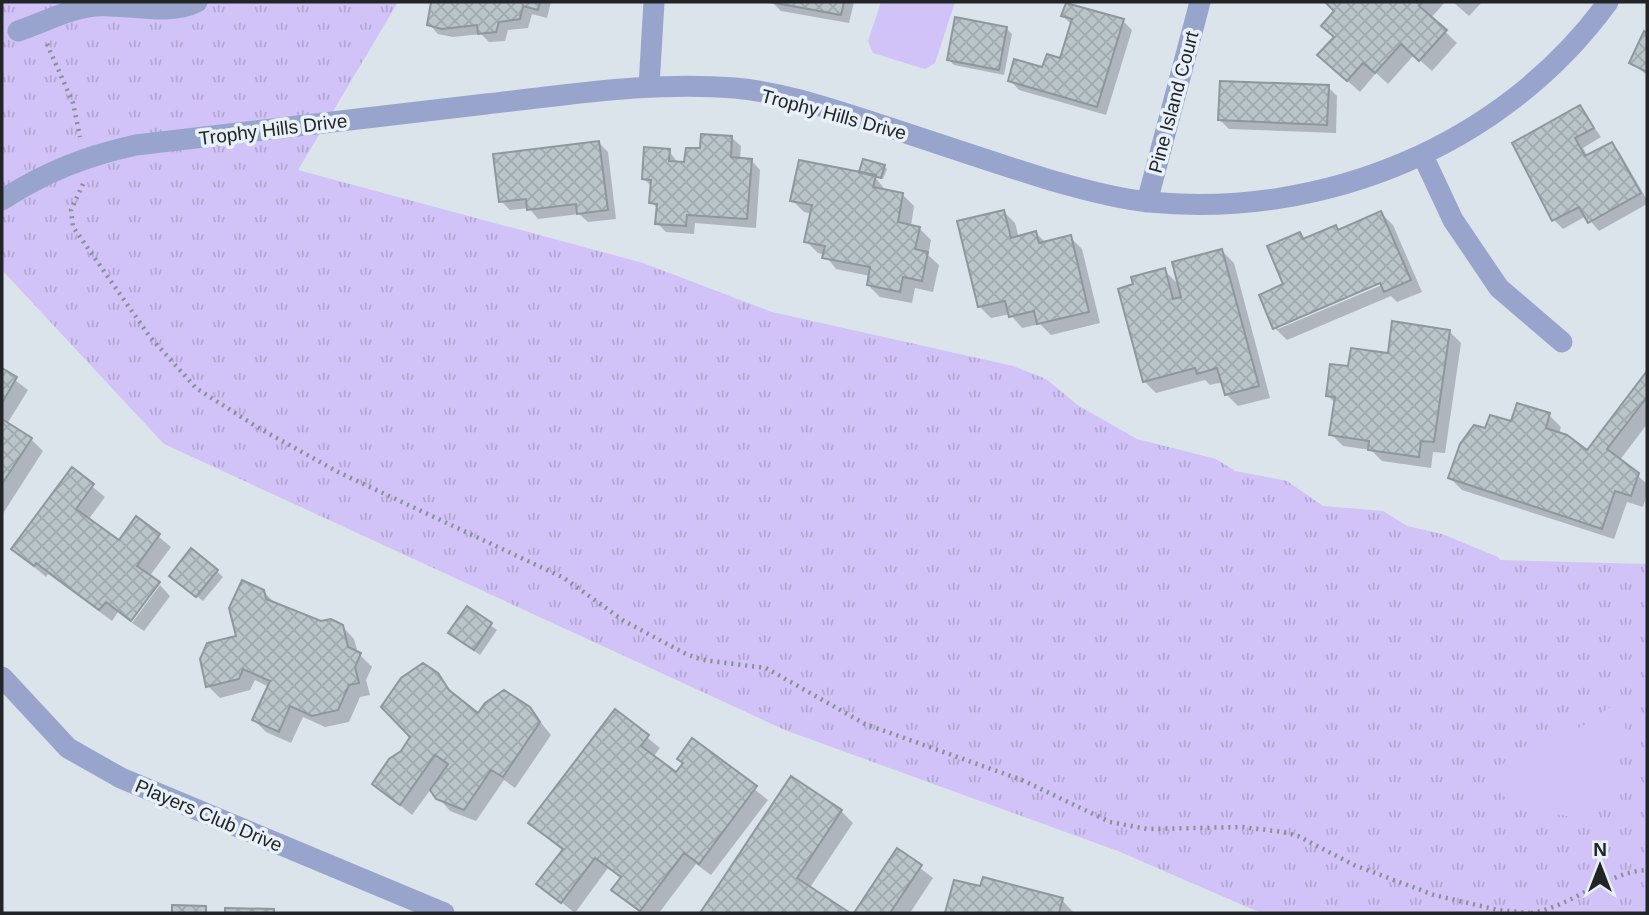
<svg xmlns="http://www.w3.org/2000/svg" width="1649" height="915" viewBox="0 0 1649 915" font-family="Arial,sans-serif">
	<defs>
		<pattern id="grass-tufts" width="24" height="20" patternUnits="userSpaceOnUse" patternTransform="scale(1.75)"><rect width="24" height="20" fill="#d1c2f7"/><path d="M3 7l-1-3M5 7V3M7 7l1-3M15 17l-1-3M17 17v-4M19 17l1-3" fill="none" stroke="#b3a7d4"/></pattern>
		<pattern id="building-cross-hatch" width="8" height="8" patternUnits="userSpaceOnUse" patternTransform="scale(1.75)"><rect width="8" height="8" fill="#bac5ca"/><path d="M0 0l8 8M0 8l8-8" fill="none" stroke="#a0a9ae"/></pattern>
	</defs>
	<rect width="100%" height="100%" fill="#dbe3eb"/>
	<path fill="url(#grass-tufts)" d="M2,2H398L298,170L643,263L772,312L1013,366L1046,379L1079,406L1137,439L1216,459L1235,471L1287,481L1323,506L1383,511L1407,526L1442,534L1498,557L1500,560L1647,564V913H1261L1118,851L785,730L164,444L2,270Z"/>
	<path fill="#d1c2f7" d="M881,2H955L935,63L925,69L873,53L868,41Z
		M1611,707C1649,715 1604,816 1579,817C1558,817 1531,807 1510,803L1496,787C1502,739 1542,745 1578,728C1590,723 1599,713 1611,707Z"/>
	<path fill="#0003" fill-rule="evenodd" d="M434,2H551L547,18L532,14L528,28L508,30L505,41L489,42L481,34L453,37L438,34L429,24Z
		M772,2H854L849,23L781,11Z
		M1328,2H1445L1431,18L1457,43L1432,71L1414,55L1388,84L1376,73L1360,92L1332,67L1336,12Z
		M1453,2H1482L1469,16Z
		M1063,16L1123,21L1132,30L1106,115L1019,90L1010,80L1062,60L1072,25Z
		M1006,28L1012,34L1004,75L954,65L948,59Z
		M1645,34L1647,35V75L1631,63Z
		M1328,87L1337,96L1336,133L1229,129L1220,120Z
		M1580,107L1601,137L1583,148L1588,157L1611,144L1620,153L1647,200V204L1599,231L1586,216L1563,229L1554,220Z
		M731,137L741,146L740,159L751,160L760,170L756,228L695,223L694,234L666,232L657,223L658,209L651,202L652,187L644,179L669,151L678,163L686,164L701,150Z
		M599,143L608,152L616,219L588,222L579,214L538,219L529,208L510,210L501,201Z
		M884,166L887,169L883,179L875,177L886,191L902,194L914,206L911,226L919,228L931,240L928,255L939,265L933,292L915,288L912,303L880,297L868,285L870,276L836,269L825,255L818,253L806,241L812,214L804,212L792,200Z
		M1003,211L1015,223L1019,238L1036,233L1046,243L1070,237L1082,249L1100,323L1051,335L1040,324L1022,328L1010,314L991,318L979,306Z
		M1381,213L1393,225L1422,292L1397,302L1391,296L1287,340L1275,328L1300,234L1306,240L1336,227L1339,231ZM1388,278L1389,282L1278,329V325Z
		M1222,251L1234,263L1270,398L1238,406L1226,394L1223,382L1210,385L1205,380L1156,393L1144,381L1164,270L1181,287Z
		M1449,331L1461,343L1445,453L1433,452L1431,468L1382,461L1371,450L1343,446L1331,434L1336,404L1328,396L1350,368Z
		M2,370L28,390L7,424L31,439L43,451L2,515Z
		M1647,374V424L1620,460L1647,484V494L1643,507L1627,502L1614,539L1462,490L1450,478L1486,430L1549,415L1561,427L1559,434L1587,452Z
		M72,470L105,497L88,520L119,543L137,519L171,547L149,577L157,583L129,620L118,612L112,621L48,574L46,577L13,549Z
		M217,571L223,577L203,601L177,581Z
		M160,585L170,596L144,631L132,623Z
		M263,591L276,604L321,623L342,626L354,639L358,653L372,667L366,680L370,695L360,697L349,722L325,727L303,717L291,743L266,732L254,720L269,687L255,680L250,690L220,698L208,686Z
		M467,608L497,630L480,655L456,638Z
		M437,675L458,699L478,716L529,708L551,735L515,788L504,780L476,821L450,811L431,789L412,815L374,784L412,736Z
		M615,711L660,748L653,757L677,775L685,764L693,741L768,800L711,875L696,864L659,913H641L626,902L614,890L622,879L608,868L575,913L538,884L563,851L530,823Z
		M792,778L841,811L853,823L809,889L847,913H702Z
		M898,851L933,878L910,913H856Z
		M955,882L1062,900L1074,913H947Z"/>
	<path fill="url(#building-cross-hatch)" stroke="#8d979c" stroke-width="2" d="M431,2H540L538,10L523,6L520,19L499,22L496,32L478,34L477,25L442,29L427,25Z
		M770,2H844L841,15Z
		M1423,2L1419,6L1447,30L1419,61L1401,44L1375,73L1363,63L1347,81L1317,55L1334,37L1321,26L1334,11L1325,2Z
		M1066,3L1124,19L1097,107L1008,81L1014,59L1042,67L1047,54L1060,58L1072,19L1061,16Z
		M955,17L1007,27L999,70L947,60Z
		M1644,31L1647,33V72L1629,63Z
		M1220,81L1329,85L1327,125L1218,120Z
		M1580,105L1594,128L1575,138L1585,156L1612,142L1641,193L1588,223L1579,207L1552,221L1512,143Z
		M701,134L732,136L731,157L752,159L747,219L687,215L686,226L655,224L657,204L649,203L651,180L642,179L644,147L670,149L669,161L684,162L686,148H700Z
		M599,141L608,210L577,214L576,204L527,210L526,199L499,202L493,154Z
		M863,159L885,165L881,178L859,172Z
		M799,160L876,175L873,187L903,193L898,222L920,227L915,249L928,252L922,281L903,277L900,292L867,285L870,267L822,258L825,246L804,242L812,205L790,201Z
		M1004,210L1011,238L1036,231L1039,243L1071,235L1089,312L1037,324L1034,311L1009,317L1005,301L978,307L957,221Z
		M1381,211L1411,280L1384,292L1380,283L1273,329L1259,295L1283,284L1267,246L1300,232L1303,239L1336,225L1338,230Z
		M1222,249L1259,386L1225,395L1217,368L1197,374L1195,368L1143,382L1118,289L1133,284L1131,277L1165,268L1173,299L1181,297L1172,262Z
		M1392,321L1450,330L1434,442L1421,441L1419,457L1368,450L1369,441L1329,435L1335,397L1326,396L1330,364L1348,366L1351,348L1388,353Z
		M2,368L17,377L2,403Z
		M1647,371V397L1607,449L1639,473L1631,496L1615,491L1602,529L1448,478L1460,444L1474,425L1485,428L1490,415L1511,421L1517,403L1550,413L1546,428L1567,435L1587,450Z
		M2,419L32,438L2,484Z
		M72,467L94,484L76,509L119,540L136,516L160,534L137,566L160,582L131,621L106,602L99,610L36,563L34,566L11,549Z
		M191,548L218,570L196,597L169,576Z
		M242,580L264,590L266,599L321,621L331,619L343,625L348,647L361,653L355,667L359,683L349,685L338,710L312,716L290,706L279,732L252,720L270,681L243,669L239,679L206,687L200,659L207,643L236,636L229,608Z
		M467,606L492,623L474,650L448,633Z
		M423,663L438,673L449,690L478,713L485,703L504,690L530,707L540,722L503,777L491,770L464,810L436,799L430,790L448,764L435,755L400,805L372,784L389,759L401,751L410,737L381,707L401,678Z
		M615,709L649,735L641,746L676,772L683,763L677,759L692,738L757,786L699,864L684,853L640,911L611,890L621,877L595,858L561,903L536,884L563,849L528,823Z
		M791,776L842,810L797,878L850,913H700Z
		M897,848L922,865L890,913H854Z
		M983,877L1063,898L1059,913H945L954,880L980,886Z
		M172,905L206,906V913H172Z
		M225,908L274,909V913H225Z"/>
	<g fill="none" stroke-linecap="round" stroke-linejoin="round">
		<path stroke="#898f94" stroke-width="4.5" stroke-dasharray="2 5" stroke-linecap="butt" d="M47,44L73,103L80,137
			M83,184L71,210L73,227L150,337L196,388L257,427L338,472L564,578L624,621L686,654L703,660L766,668L865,724L1022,780L1110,822L1147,829L1242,827L1283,832L1298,836L1354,865L1434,895L1498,910L1530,913
			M1531,913C1573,906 1607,872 1647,870"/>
		<path stroke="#99a4cd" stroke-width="21" d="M18,31C43,23 67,9 95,6C126,3 168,17 197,2
			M649,86L654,2
			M1423,156L1453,220L1499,288L1562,342
			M2,200C45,172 86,156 136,145C253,131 370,118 486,104C569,95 652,81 735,88C781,92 828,108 872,122C931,141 991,162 1050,180C1081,189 1117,199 1149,202C1325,219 1504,145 1608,2
			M1147,202L1200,2
			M2,677L68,748L121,778L444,913"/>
	</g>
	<g text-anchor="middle" stroke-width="7" stroke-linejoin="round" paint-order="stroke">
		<g font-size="19" fill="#222528" stroke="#e8f0f8">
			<text transform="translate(1173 102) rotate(-75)" y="7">Pine Island Court</text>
			<text transform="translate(834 114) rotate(15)" y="7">Trophy Hills Drive</text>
			<text transform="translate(273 129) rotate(-7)" y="7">Trophy Hills Drive</text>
			<text transform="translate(209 815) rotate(23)" y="7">Players Club Drive</text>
		</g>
	</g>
	<rect width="1649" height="915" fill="none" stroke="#222528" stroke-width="7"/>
	<g transform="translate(1600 866)" stroke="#e8f0f8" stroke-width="5" paint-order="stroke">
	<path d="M0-5L12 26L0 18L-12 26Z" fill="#222528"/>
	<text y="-10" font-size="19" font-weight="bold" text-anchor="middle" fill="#222528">N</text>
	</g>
</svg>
